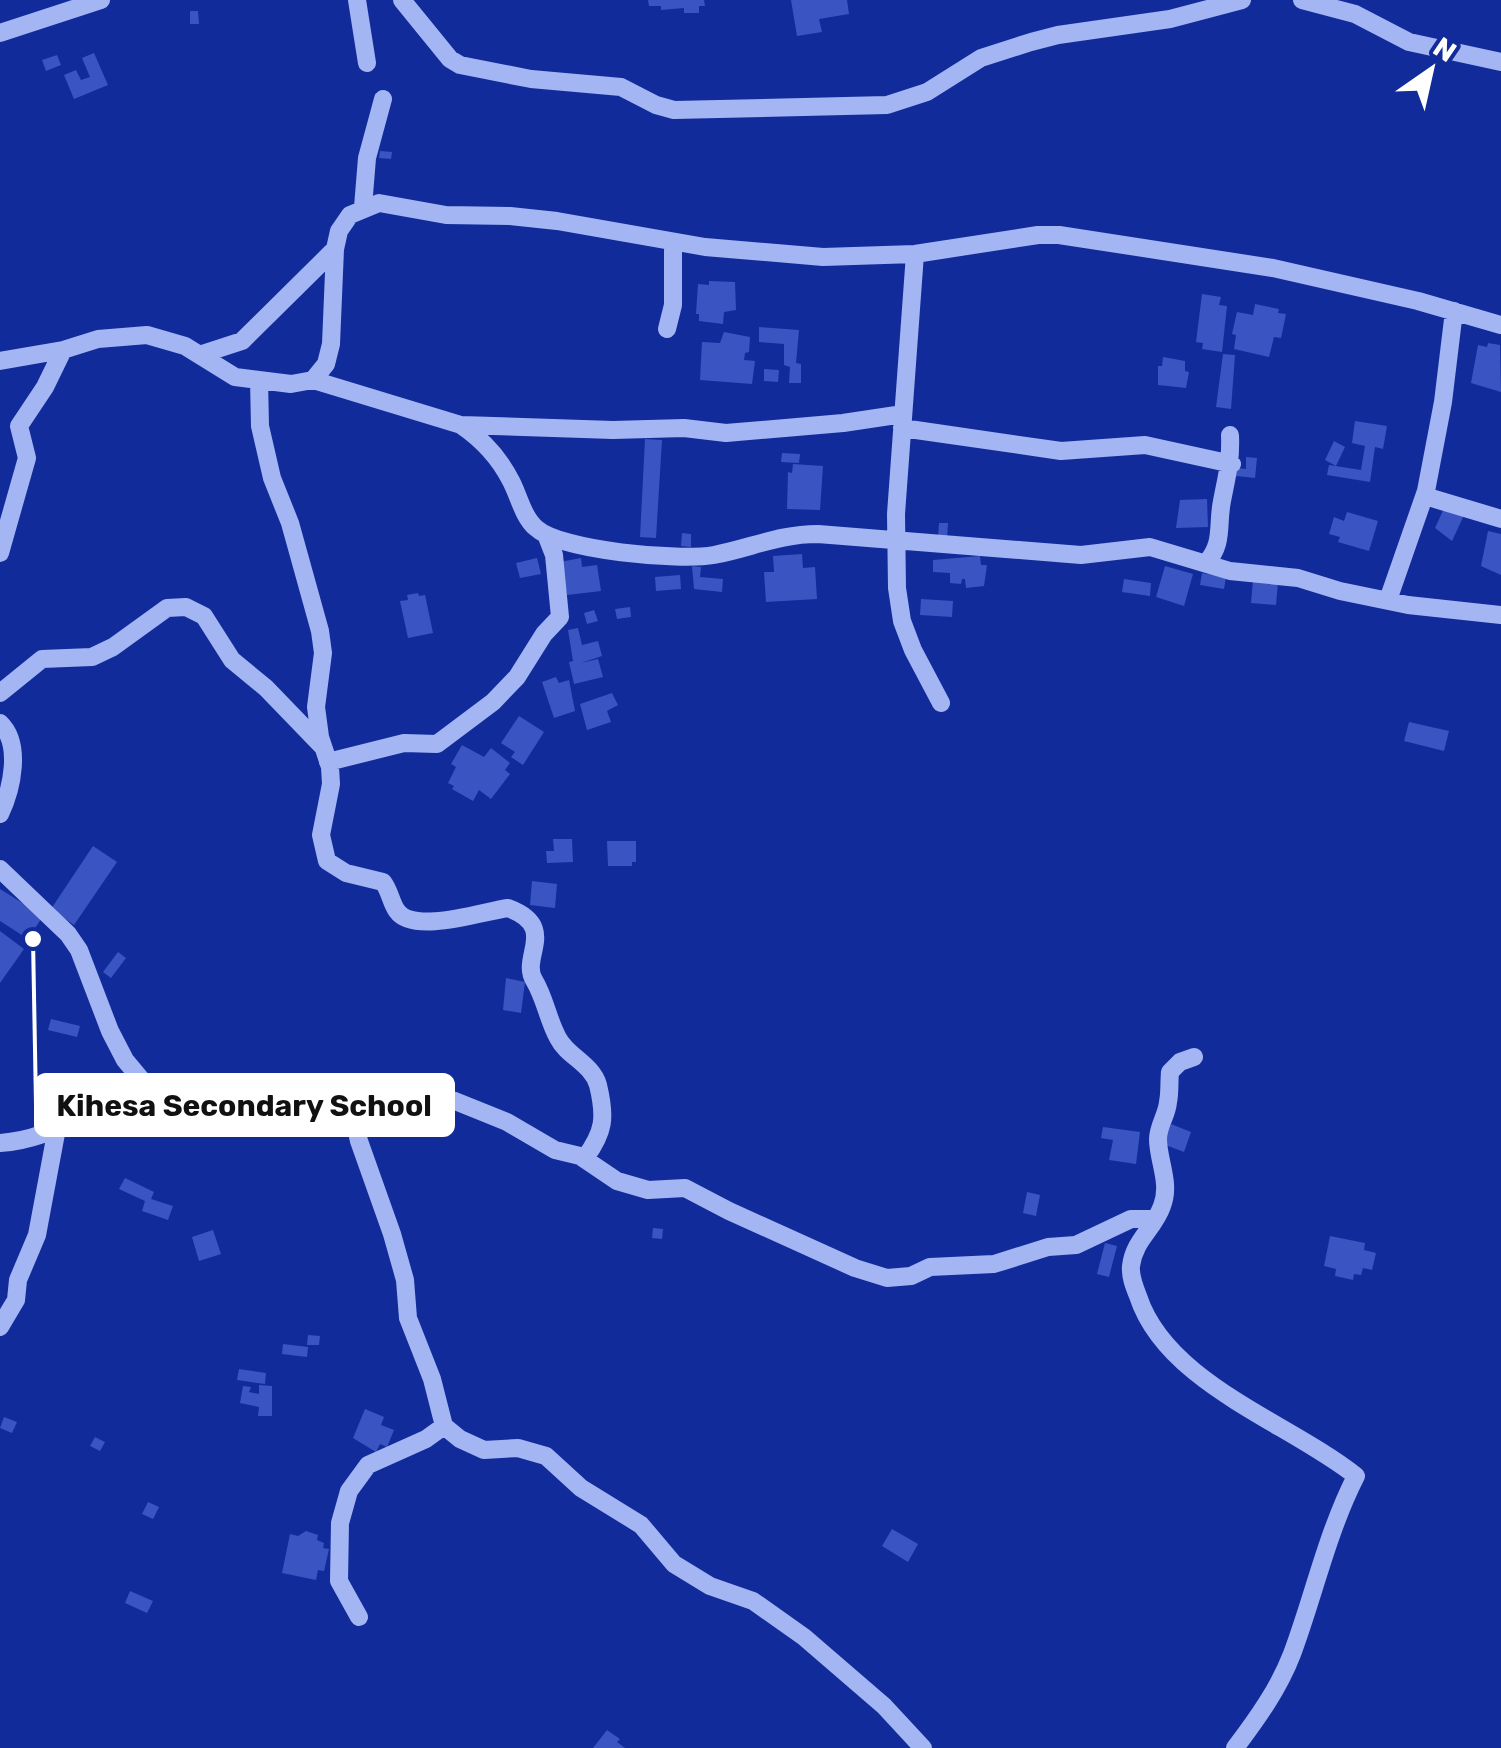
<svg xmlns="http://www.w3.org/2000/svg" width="1501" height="1748" viewBox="0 0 1501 1748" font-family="Rubik,sans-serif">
	<rect width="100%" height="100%" fill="#112c9a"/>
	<path fill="#3a55c1" d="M648,0H704L705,6H699V13H684V8L661,10V6H649Z
		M791,0H847L849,14L819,19L822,32L797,36Z
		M190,11H198L199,24H190Z
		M94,53L108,85L74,99L64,75L76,70L81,80L90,77L82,58Z
		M57,55L61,65L46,71L42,60Z
		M380,151L392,152L391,159L379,158Z
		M709,281L735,282L736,310L724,312L723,324L699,321V314H696L698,284L709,285Z
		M1202,294L1221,297L1219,305L1227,306L1222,352L1202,349L1203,343L1196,342Z
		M1255,304L1279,309L1278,313L1286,314L1281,338L1274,337L1269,357L1234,349L1236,335L1232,334L1237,312L1253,315Z
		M759,327L799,330L796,363L801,364V383H789L790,367L784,365V344L759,342Z
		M724,332L750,337L749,352L745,353L744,360L755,361L752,384L700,380L702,342L720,343Z
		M1488,343L1500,345L1501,392L1471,383L1478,345L1487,347Z
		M1223,354L1235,355L1231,409L1216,407Z
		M1163,357L1185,361V371L1189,372L1186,388L1158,385V366H1162Z
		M764,369L779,370L778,382L764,381Z
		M1355,421L1387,426L1383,449L1375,447L1370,482L1327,475L1329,465L1361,470L1365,446L1352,443Z
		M645,439L662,440L656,538L640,537Z
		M1334,441L1345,447L1336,466L1325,460Z
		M782,453L800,454L799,463L781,462Z
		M1246,457L1257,458L1255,478L1236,476V468L1246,469Z
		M793,464L823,466L820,510L787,509L788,472L792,473Z
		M1207,499L1208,527L1176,528L1180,500Z
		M1446,504L1465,513L1452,541L1435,528Z
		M1347,512L1378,521L1369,551L1338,542L1340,537L1329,534L1334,517L1344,521Z
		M939,523H948L947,539H938Z
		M1488,531L1501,534V575L1481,566Z
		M682,533L691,534V547L681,546Z
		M802,554L803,568L815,567L817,599L766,602L764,572H774L773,556Z
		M980,556L981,565H987L984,586L966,588L965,579H962L961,584L950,583V573L933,572V560Z
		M537,558L541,574L520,578L516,563Z
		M581,558L582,567L597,565L601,591L567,595L560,562Z
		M692,566L701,567L700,577L723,579L722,592L694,589Z
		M1165,566L1193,574L1184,606L1156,597Z
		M1202,573L1226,577L1224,589L1200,585Z
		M680,575L681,589L656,591L655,577Z
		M1124,579L1151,583L1150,596L1122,592Z
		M1253,580L1278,582L1276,605L1251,603Z
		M418,593L419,596L425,595L433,633L408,638L400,601L408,600L407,595Z
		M921,599L953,601L952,617L920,615Z
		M630,607L631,617L617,619L615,609Z
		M594,610L598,621L587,624L584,613Z
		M578,628L582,645L598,641L602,656L581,663L598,659L603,677L574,684L569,662L573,661L568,630Z
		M556,677L559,683L569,680L575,711L554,718L542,682Z
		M612,693L618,705L607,711L611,722L587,730L580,704Z
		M519,716L544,732L523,765L511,757L515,752L501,743Z
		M1409,722L1449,731L1444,751L1404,741Z
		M462,745L484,757L491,748L510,763L505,770L510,774L491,799L479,790L473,801L452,789L454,786L448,783L456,767L451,764Z
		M553,839H572L573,862L547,863L546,851H554Z
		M607,841H636V862H632V866H608Z
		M93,846L117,862L74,925L51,909Z
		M532,881L557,884L555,908L530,905Z
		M0,889L43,916L28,939L0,921Z
		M0,931L24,949L0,983Z
		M118,952L126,958L111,978L103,972Z
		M506,978L525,982L521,1013L503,1010Z
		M51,1019L80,1026L77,1037L48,1030Z
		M1171,1124L1191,1132L1184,1152L1163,1144Z
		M1103,1127L1140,1132L1136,1164L1109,1160L1113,1140L1101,1138Z
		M125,1178L154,1192L151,1199L173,1206L168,1220L142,1211L145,1201L119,1189Z
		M1027,1192L1040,1195L1036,1216L1023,1213Z
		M653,1228L663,1229L662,1239L652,1238Z
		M213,1230L221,1254L199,1261L192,1237Z
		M1330,1236L1365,1243L1364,1250L1376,1253L1372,1270L1363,1268L1361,1275L1354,1274L1353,1280L1335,1276L1336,1269L1324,1266Z
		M1105,1243L1117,1246L1109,1277L1097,1274Z
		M308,1335L320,1336L319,1345H307Z
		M283,1344L308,1347L307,1357L282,1354Z
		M239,1369L266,1373L265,1384L237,1380Z
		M259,1385L272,1386V1416H258L259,1407L240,1403L243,1386L251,1387L249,1392L259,1394Z
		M365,1409L384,1417L381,1425L394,1430L387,1447L380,1444L376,1452L353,1438Z
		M4,1417L17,1422L12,1433L0,1428Z
		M95,1437L105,1442L100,1451L90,1446Z
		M148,1502L159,1507L153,1519L142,1514Z
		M892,1529L918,1544L908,1562L882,1546Z
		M306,1531L318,1535L317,1540L324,1543L323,1548L329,1549L324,1571L318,1570L316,1580L282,1573L290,1534L298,1536Z
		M130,1591L153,1601L147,1613L125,1603Z
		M607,1730L620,1739L617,1742L625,1748H593Z"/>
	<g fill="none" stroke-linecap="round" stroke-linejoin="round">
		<path stroke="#a4b5f4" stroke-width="18" d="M357,0L367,63
			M402,0L450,59L460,65L531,79L621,87L656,105L674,110L887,105L927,92L981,58L1031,42L1058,35L1170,19L1242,0
			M1302,0L1355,14L1409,42L1501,62
			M0,33L101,0
			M363,207L367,158L383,99
			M915,254L896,514L897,588L902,621L913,650L941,703
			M667,329L673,305V242
			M199,355L242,341L335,249
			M0,361L63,350L98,339L147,335L185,346L235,377L291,384L313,380L326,364L331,344L335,249L339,231L350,215L379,203L446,215L510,216L557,221L705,247L823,257L915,254L1038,235H1059L1273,268L1418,301L1501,325
			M259,380L260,426L272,478L290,523L320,631L323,653L316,707L320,737L330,767L331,784L321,835L327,861L346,873L383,882C390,891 391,903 397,911C414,935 484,911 508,908C559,927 520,957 534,980C545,998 548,1020 558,1038C567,1056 592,1064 598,1085C606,1118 604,1132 585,1158
			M313,380L461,425C483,440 499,457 511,481C519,496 523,517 536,528C561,551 679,561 714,555C751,548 779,534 818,534L1081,555L1150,547L1230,571L1298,578L1340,591L1408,605L1501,615
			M461,425L613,430L684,428L726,433L843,423L903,414
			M902,428L1061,451L1145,445L1232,464
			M1425,496L1501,519
			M0,553L27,458L19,426L45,387L63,350
			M1206,563C1224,544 1217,525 1222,501C1227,475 1231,462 1230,435
			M1388,600L1426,491L1443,402L1454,311
			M0,693L42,659L92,657L113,647L167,608L186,607L204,616L232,660L266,688L323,747
			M0,723C22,744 12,789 0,814
			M328,762L404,743L437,744L493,702L517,677L544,634L560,617L554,555L547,537
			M0,869L68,934L79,950L110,1031L125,1060L145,1084
			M1194,1057L1180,1062L1170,1072C1169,1082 1170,1093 1168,1102C1167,1115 1158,1126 1158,1139C1158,1161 1171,1183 1162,1206C1154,1229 1134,1240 1131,1266C1130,1276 1134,1286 1138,1296C1166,1383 1288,1422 1356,1476C1327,1533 1314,1595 1292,1654C1279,1688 1257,1719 1235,1748
			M345,1091L388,1084L455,1101L507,1122L555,1150L580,1156L617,1181L648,1190L685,1188L729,1211L855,1268L887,1278L911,1276L930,1267L994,1264L1048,1247L1076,1245L1131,1219H1153
			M0,1143C30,1141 60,1129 86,1113C103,1102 117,1085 138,1084C163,1083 194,1121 219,1126C228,1128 241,1126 250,1126C289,1122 294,1070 341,1088L350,1102L359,1141L392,1234L405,1280L408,1318L432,1379L444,1426L460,1439L484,1450L518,1448L546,1456L581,1488L641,1525L674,1564L710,1586L753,1601L804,1637L884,1706L923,1748
			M0,1327L16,1300L18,1280L37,1235L57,1128
			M359,1617L339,1581L340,1523L349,1491L368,1465L426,1439L444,1426"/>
	</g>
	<path fill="none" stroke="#fff" stroke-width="4" d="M33 939L36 1105"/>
	<circle fill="#fff" stroke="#112c9a" stroke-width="4" cx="33" cy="939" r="10"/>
	<rect fill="#fff" stroke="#fff" stroke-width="4" x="36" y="1075" width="417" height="60" rx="10"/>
	<g font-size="30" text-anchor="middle" font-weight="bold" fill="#111">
		<text x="244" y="1116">Kihesa Secondary School</text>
	</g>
	<g transform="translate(1431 70) rotate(34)" stroke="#112c9a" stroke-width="8" paint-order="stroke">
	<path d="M0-8L18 38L0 25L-18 38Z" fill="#ffffff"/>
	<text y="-15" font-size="28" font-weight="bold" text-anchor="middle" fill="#ffffff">N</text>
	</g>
</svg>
